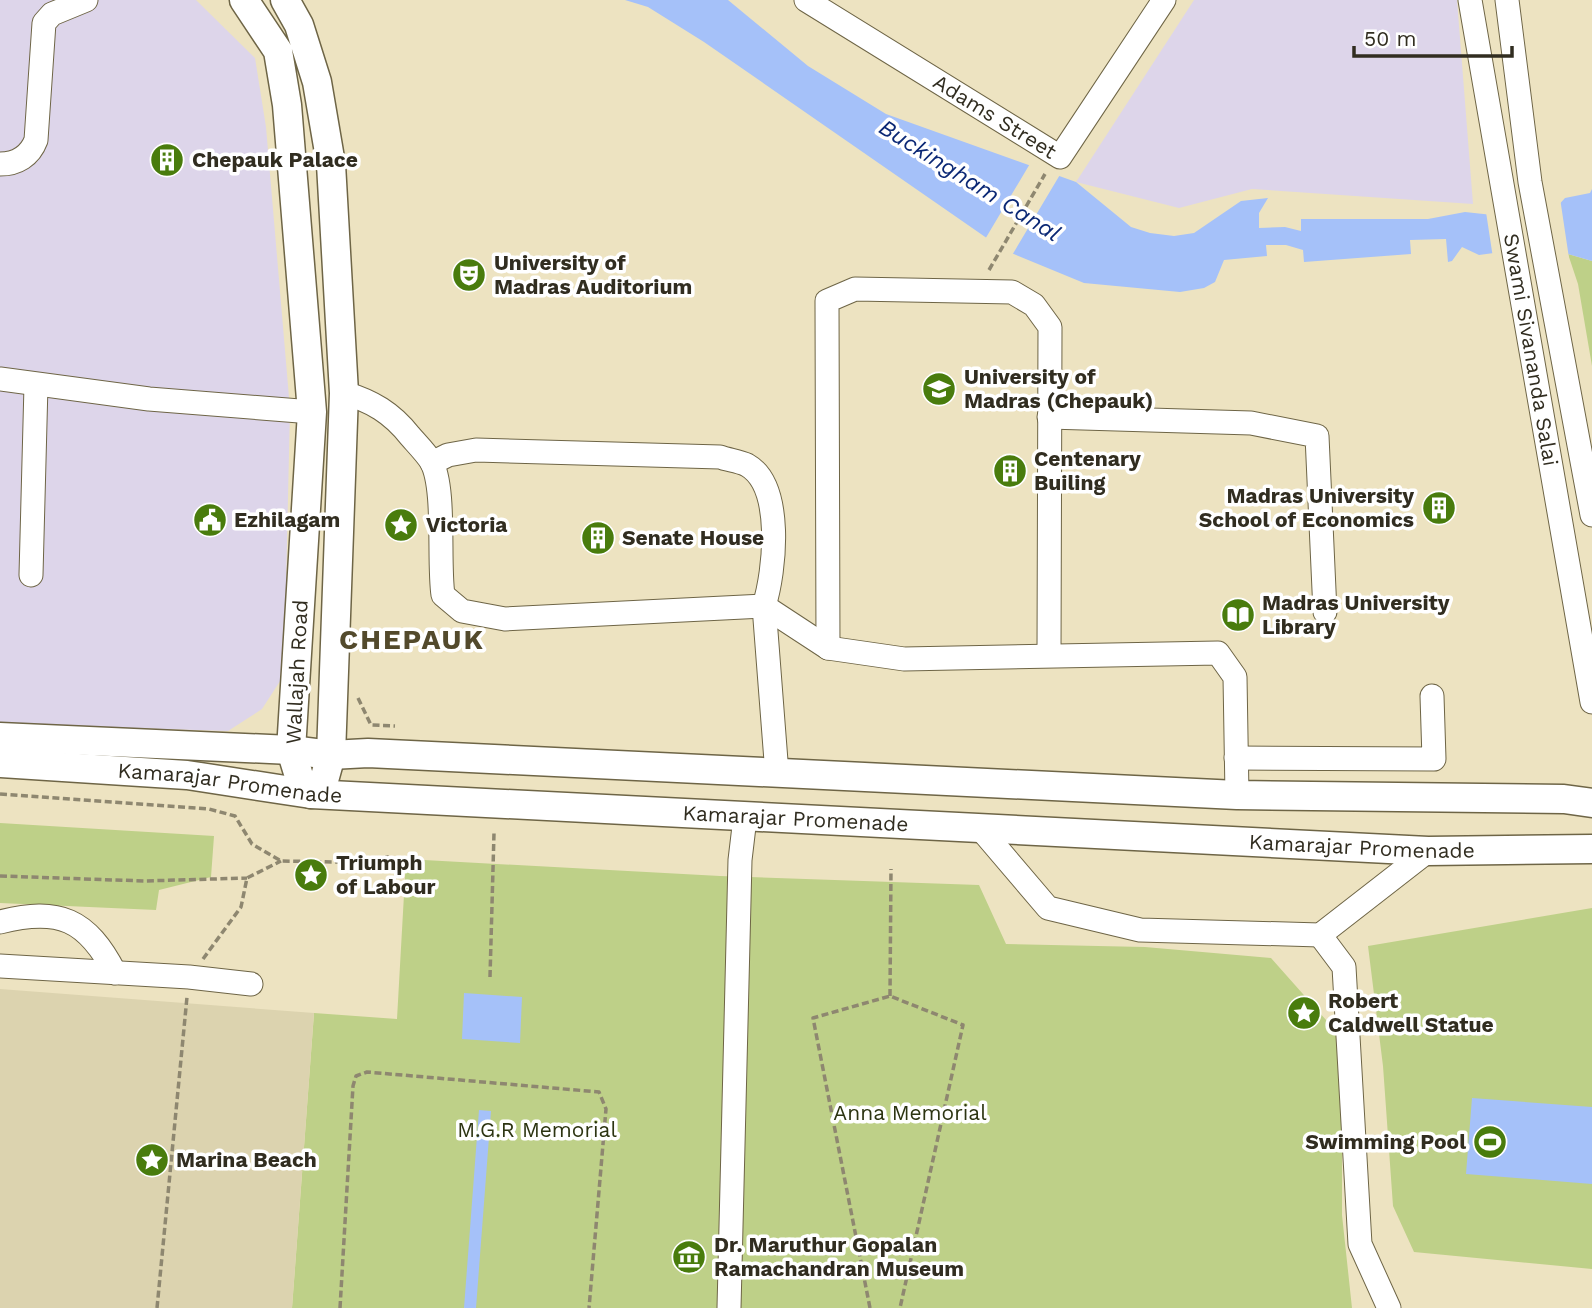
<svg xmlns="http://www.w3.org/2000/svg" width="1592" height="1308" viewBox="0 0 1592 1308" font-family="'Work Sans',sans-serif">
	<rect width="100%" height="100%" fill="#ede3c1"/>
	<path fill="#ddd5ea" d="M0,0H196L255,58L266,127L290,409L284,675L262,709L228,731L0,724Z
		M1194,0H1457L1473,204L1252,189L1179,208L1076,182Z"/>
	<path fill="#bed088" d="M1568,254L1592,261V366L1578,284Z
		M0,823L214,836L211,877L159,890L156,910L0,903Z
		M406,859L720,876L979,885L1006,944L1145,947L1271,958L1342,1038V1215L1352,1308H292L314,1013L397,1019Z
		M1592,908V1269L1414,1252L1393,1206L1383,1066L1368,946Z"/>
	<path fill="#dcd3af" d="M0,989L314,1013L292,1308H0Z"/>
	<path fill="#a5c1f9" d="M625,0H728L808,66L886,114L1076,182L1131,227L1150,233L1174,236L1194,233L1241,201L1268,198L1259,213V228L1285,227L1301,231V219H1428L1465,212L1511,217L1554,210L1565,198L1590,193L1592,189V261L1568,254L1516,250L1479,255L1462,247L1452,261L1448,262L1446,239L1410,240L1411,254L1304,262L1303,250L1286,245H1266L1267,256L1224,260L1215,282L1204,288L1180,292L1084,283L1004,250L704,42L648,7Z
		M464,993L522,997L520,1043L462,1039Z
		M1472,1098L1592,1107V1184L1466,1174Z
		M479,1110L491,1111L476,1308H464Z"/>
	<path fill="#ede3c1" d="M1031,162L1061,173L1011,257L984,241Z
		M1560,198L1569,258L1530,252L1493,258L1486,212L1522,213L1552,207Z"/>
	<g fill="none" stroke-linecap="round" stroke-linejoin="round">
		<g stroke="#6e6546" stroke-width="25">
			<g id="minor">
				<path id="s1" d="M806,0L1060,157L1164,0"/>
				<path id="s2" d="M1470,0L1592,702"/>
				<path d="M1507,0L1530,182L1592,515"/>
				<path d="M0,164C17,164 30,156 36,140L44,23L52,14L86,0"/>
				<path d="M0,379L149,399L312,412"/>
				<path d="M344,393C372,401 392,413 410,436C417,444 425,452 431,461C446,487 438,562 443,595L462,611L505,619L764,606L828,648L904,659L1218,653L1235,677L1237,795"/>
				<path d="M1049,417L1251,423L1317,436L1325,612"/>
				<path d="M432,463L448,455L476,450L720,457C728,460 739,461 747,465C784,486 775,571 764,606L777,774"/>
				<path d="M31,575L36,385"/>
				<path d="M828,648L827,301L855,289L1012,292L1034,305L1050,327L1049,654"/>
				<path d="M1236,758L1434,759L1432,696"/>
				<path d="M979,827L1048,908L1140,930L1320,935L1428,851"/>
				<path d="M0,922C59,907 87,919 115,973"/>
				<path d="M1320,935L1344,967L1360,1244L1389,1308"/>
				<path d="M0,966L189,977L251,984"/>
				<path d="M729,1308L740,860L745,818"/>
			</g>
		</g>
		<g stroke="#6e6546" stroke-width="31">
			<g id="major">
				<path d="M244,0L278,51L287,105L312,412L291,750L302,786L311,794L323,784L331,755L344,393L331,164L317,82L299,25L285,0"/>
				<path d="M0,737L291,750L331,755L368,753L1237,795L1564,799L1592,803"/>
				<path id="s3" d="M0,763L187,775L311,794L1428,851L1592,849"/>
			</g>
		</g>
		<path stroke="#8e8770" stroke-width="3.5" stroke-dasharray="7 3.5" stroke-linecap="butt" d="M989,270L1045,174
			M358,698L371,725L395,726
			M0,794L209,809L235,816L252,844L281,861L387,863V854
			M0,876L144,881L247,878
			M203,959L241,907L247,878L281,861
			M490,977L494,833
			M890,996L891,869
			M157,1308L187,997
			M340,1308L353,1086L356,1076L367,1072L599,1092L606,1109L589,1308
			M870,1308L813,1018L890,996L963,1025L900,1308"/>
		<use href="#minor" stroke="#fff" stroke-width="23"/>
		<use href="#major" stroke="#fff" stroke-width="28"/>
	</g>
	<defs>
		<g id="building-disc" transform="scale(1.75)"><circle r="9.5" fill="#497c0d" stroke="#fff"/><path d="M-4-6H4V6H1V3H-1V6H-4ZM-2.5-4.3h1.7v1.8h-1.7ZM.8-4.3h1.7v1.8H.8ZM-2.5-1h1.7V.8h-1.7ZM.8-1h1.7V.8H.8Z" fill="#fff"/></g>
		<g id="theatre-disc" transform="scale(1.75)"><circle r="9.5" fill="#497c0d" stroke="#fff"/><path d="M-5-5.5Q0-4 5-5.5V0Q5 5 0 6Q-5 5-5 0ZM-3.3-2.5H-1v1.5H-3.3ZM1-2.5H3.3v1.5H1ZM-2.8 1Q0 5.5 2.8 1Z" fill="#fff"/></g>
		<g id="university-disc" transform="scale(1.75)"><circle r="9.5" fill="#497c0d" stroke="#fff"/><path d="M0-5L7-2L0 1L-7-2ZM-4 1L0 2.5L4 1V4Q0 6-4 4Z" fill="#fff"/></g>
		<g id="civic-disc" transform="scale(1.75)"><circle r="9.5" fill="#497c0d" stroke="#fff"/><path d="M-.6-6.5H3V-4.5H.6V-3L4-1V1h2V6H-6V1h2V-1L-.6-3ZM-1.2 2.5V6h2.4V2.5Z" fill="#fff"/></g>
		<g id="sight-disc" transform="scale(1.75)"><circle r="9.5" fill="#497c0d" stroke="#fff"/><path d="M0-6L1.8-2.2L6-1.7L2.9 1.2L3.7 5.4L0 3.3L-3.7 5.4L-2.9 1.2L-6-1.7L-1.8-2.2Z" fill="#fff"/></g>
		<g id="library-disc" transform="scale(1.75)"><circle r="9.5" fill="#497c0d" stroke="#fff"/><path d="M-6-4Q-3-5.5-.7-3.5V5Q-3 3-6 4ZM6-4Q3-5.5 .7-3.5V5Q3 3 6 4Z" fill="#fff"/></g>
		<g id="stadium-disc" transform="scale(1.75)"><circle r="9.5" fill="#497c0d" stroke="#fff"/><path d="M0-5a6.5 5 0 1 0 0 10a6.5 5 0 1 0 0-10ZM-3.5-1.8h7v3.6h-7Z" fill="#fff"/></g>
		<g id="museum-disc" transform="scale(1.75)"><circle r="9.5" fill="#497c0d" stroke="#fff"/><path d="M0-6L6-3V-2H-6V-3ZM-5-1h2V3h-2ZM-1-1h2V3h-2ZM3-1h2V3H3ZM-6 4H6V6H-6Z" fill="#fff"/></g>
	</defs>
	<g fill-rule="evenodd">
		<use href="#building-disc" x="167" y="160"/>
		<use href="#theatre-disc" x="469" y="275"/>
		<use href="#university-disc" x="939" y="389"/>
		<use href="#building-disc" x="1010" y="471"/>
		<use href="#building-disc" x="1439" y="508"/>
		<use href="#civic-disc" x="210" y="520"/>
		<use href="#sight-disc" x="401" y="525"/>
		<use href="#building-disc" x="598" y="538"/>
		<use href="#library-disc" x="1238" y="615"/>
		<use href="#sight-disc" x="311" y="875"/>
		<use href="#sight-disc" x="1304" y="1013"/>
		<use href="#stadium-disc" x="1490" y="1142"/>
		<use href="#sight-disc" x="152" y="1160"/>
		<use href="#museum-disc" x="689" y="1257"/>
	</g>
	<g text-anchor="middle" stroke-width="7" stroke-linejoin="round" paint-order="stroke">
		<g font-size="21" fill="#312d20" stroke="#fff">
			<text dy="7" stroke="none"><textPath href="#s1" startOffset="222">Adams Street</textPath></text>
			<text dy="7" stroke="none"><textPath href="#s2" startOffset="355">Swami Sivananda Salai</textPath></text>
			<text transform="translate(297 672) rotate(-87)" y="7">Wallajah Road</text>
			<text dy="7" stroke="none"><textPath href="#s3" startOffset="231">Kamarajar Promenade</textPath></text>
			<text dy="7" stroke="none"><textPath href="#s3" startOffset="798">Kamarajar Promenade</textPath></text>
			<text dy="7" stroke="none"><textPath href="#s3" startOffset="1365">Kamarajar Promenade</textPath></text>
		</g>
		<g font-size="21" font-weight="bold" fill="#312d20" stroke="#fff" text-anchor="start">
			<text x="192" y="167">Chepauk Palace</text>
			<text x="494" y="270">University of<tspan x="494" dy="24">Madras Auditorium</tspan></text>
			<text x="964" y="384">University of<tspan x="964" dy="24">Madras (Chepauk)</tspan></text>
			<text x="1034" y="466">Centenary<tspan x="1034" dy="24">Builing</tspan></text>
			<text x="1414" y="503" text-anchor="end">Madras University<tspan x="1414" dy="24">School of Economics</tspan></text>
			<text x="234" y="527">Ezhilagam</text>
			<text x="426" y="532">Victoria</text>
			<text x="622" y="545">Senate House</text>
			<text x="1262" y="610">Madras University<tspan x="1262" dy="24">Library</tspan></text>
			<text x="336" y="870">Triumph<tspan x="336" dy="24">of Labour</tspan></text>
			<text x="1328" y="1008">Robert<tspan x="1328" dy="24">Caldwell Statue</tspan></text>
			<text x="1466" y="1149" text-anchor="end">Swimming Pool</text>
			<text x="176" y="1167">Marina Beach</text>
			<text x="714" y="1252">Dr. Maruthur Gopalan<tspan x="714" dy="24">Ramachandran Museum</tspan></text>
		</g>
		<g font-size="21" fill="#2c3411" stroke="#fff">
			<text x="910" y="1120">Anna Memorial</text>
			<text x="537" y="1137">M.G.R Memorial</text>
		</g>
		<g font-size="23" font-style="italic" fill="#0b2875" stroke="#fff">
			<text transform="translate(970 180) rotate(32)" y="8">Buckingham Canal</text>
		</g>
		<g font-size="28" font-weight="bold" letter-spacing="2" fill="#534a2c" stroke="#fff">
			<text x="412" y="649">CHEPAUK</text>
		</g>
	</g>
	<path d="M1354 46v10h158v-10" fill="none" stroke="#312d20" stroke-width="3.5"/>
	<text x="1364" y="46" font-size="21" fill="#312d20" stroke="#ffffff" stroke-width="5" paint-order="stroke">50 m</text>
</svg>
